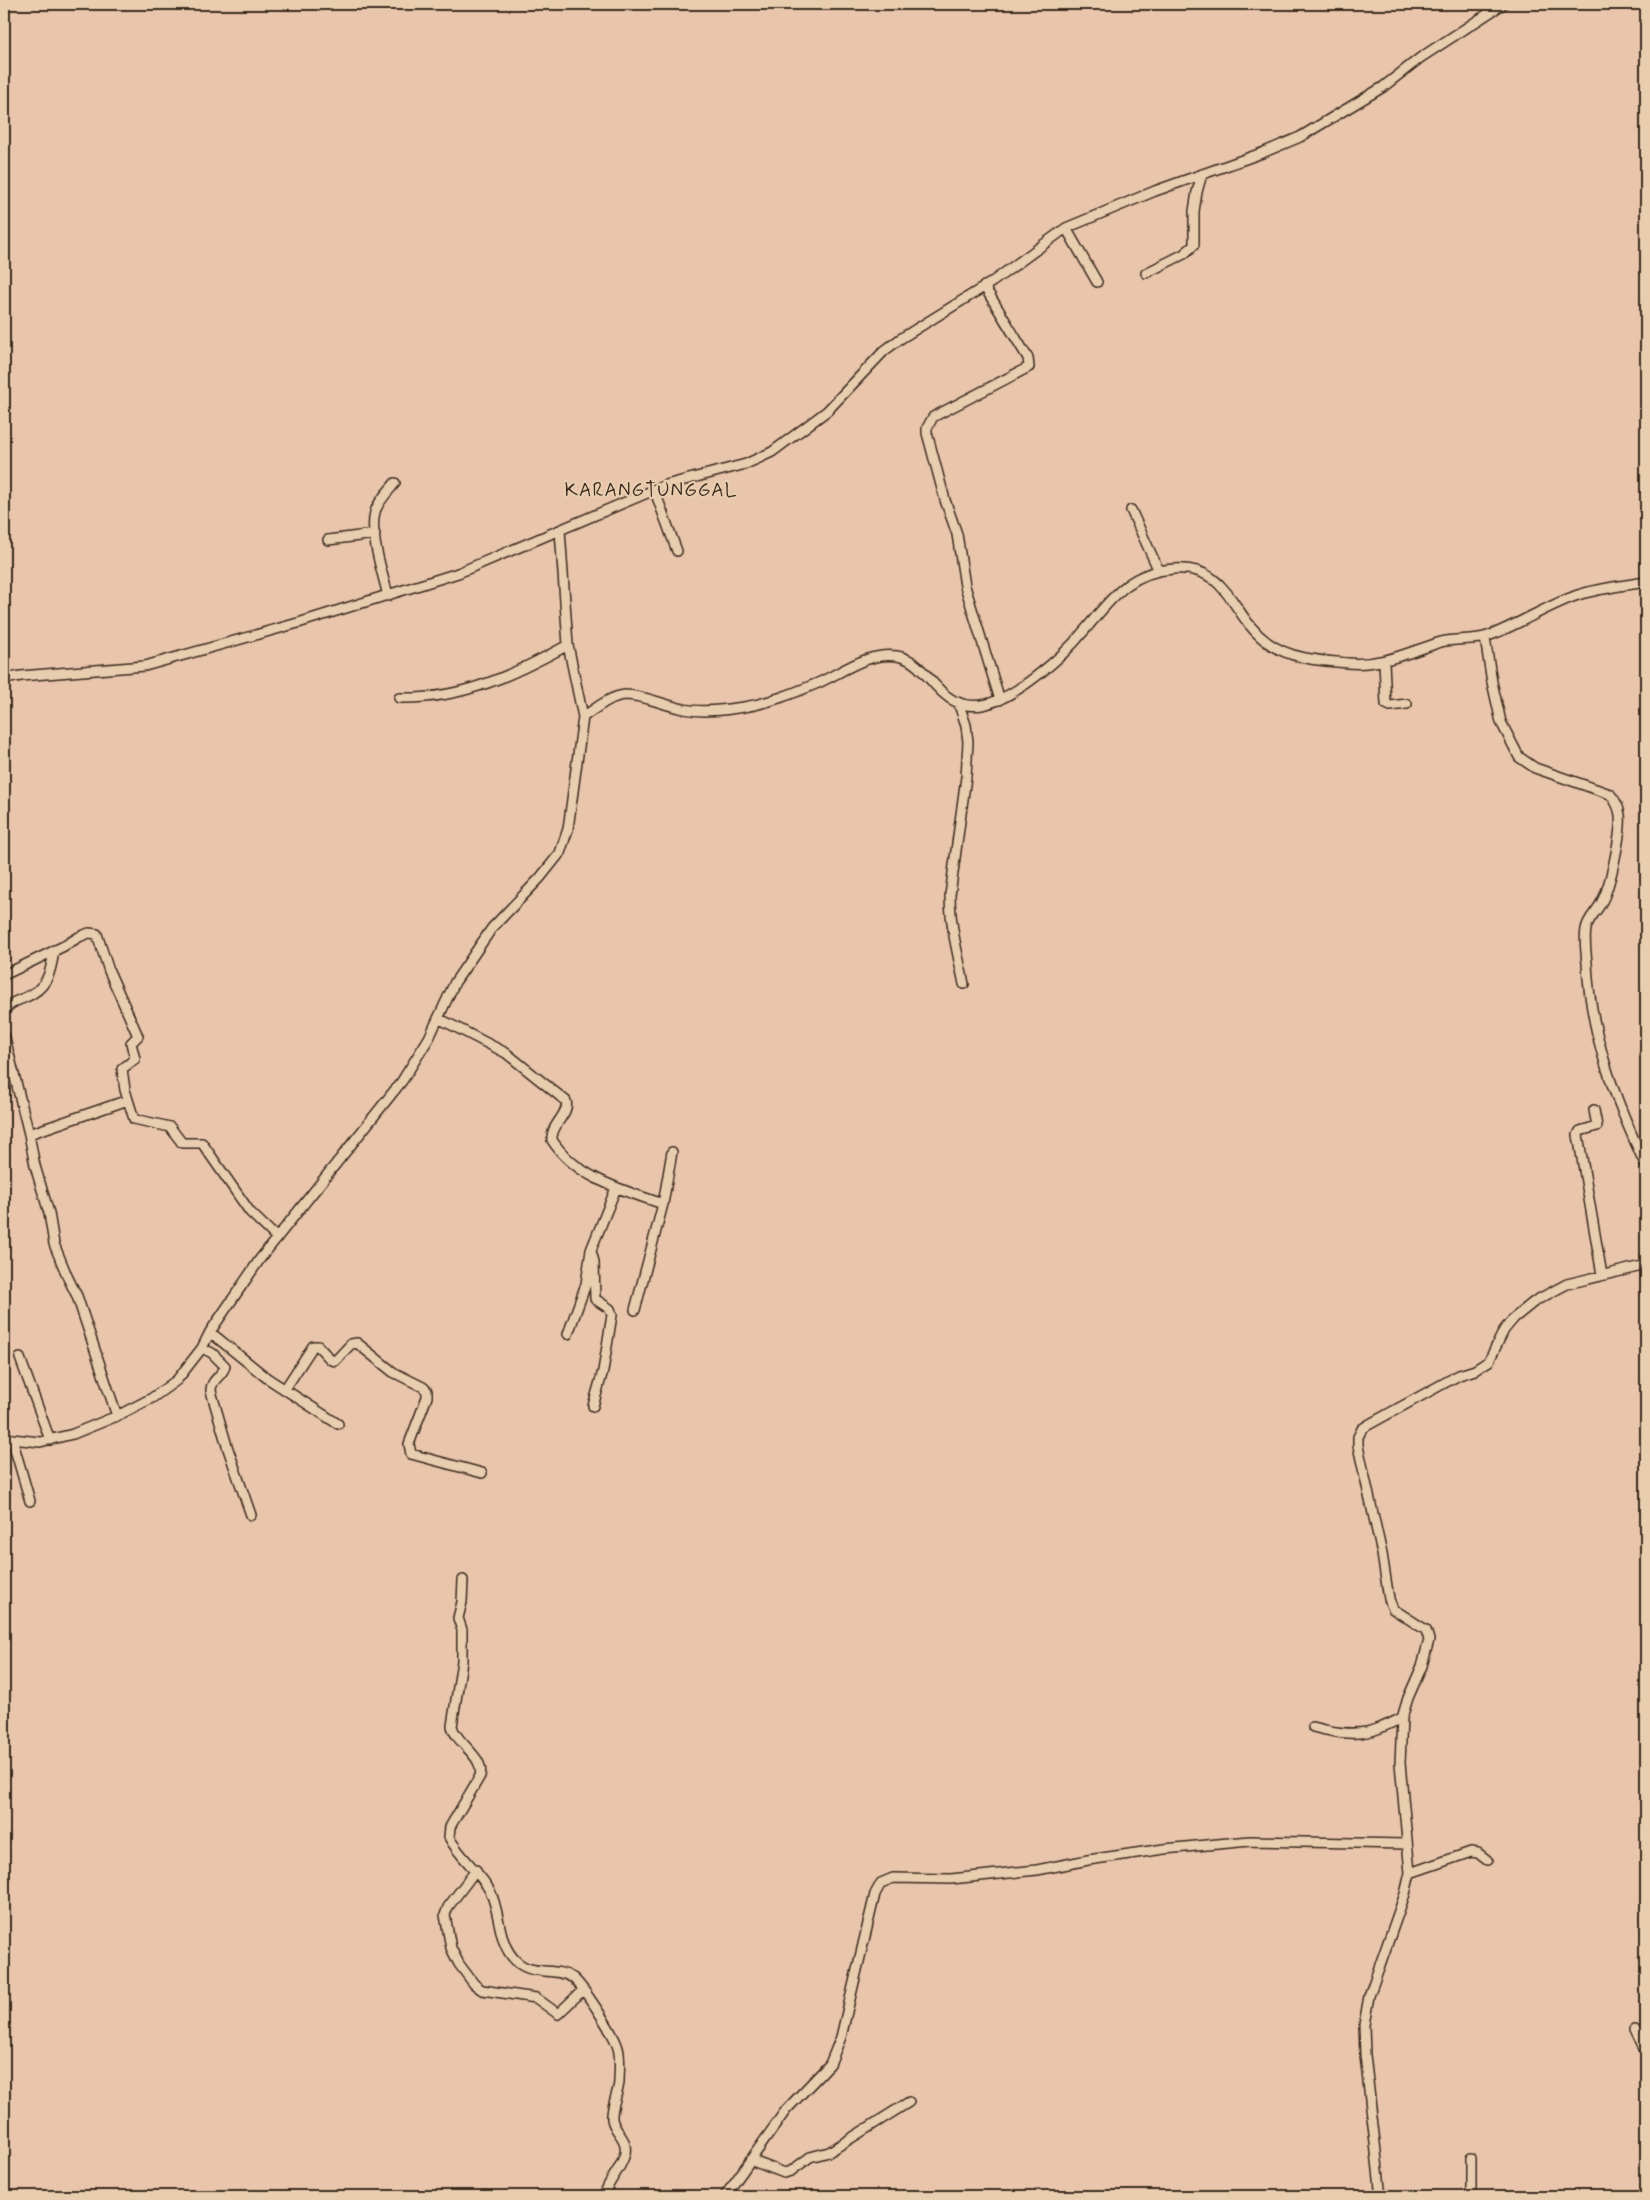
<svg xmlns="http://www.w3.org/2000/svg" width="1650" height="2200" viewBox="0 0 1650 2200" font-family="Mynerve,sans-serif">
	<rect width="100%" height="100%" fill="#e9c5ac"/>
	<filter id="ink" filterUnits="userSpaceOnUse"><feTurbulence type="fractalNoise" baseFrequency=".02" numOctaves="2"/><feDisplacementMap in="SourceGraphic" scale="10" xChannelSelector="R" yChannelSelector="G"/><feConvolveMatrix kernelMatrix="1 2 1 2 8 2 1 2 1" color-interpolation-filters="sRGB"/></filter>
	<g filter="url(#ink)">
		<g fill="none" stroke-linecap="round" stroke-linejoin="round">
			<g stroke="#3b2a1e" stroke-width="12">
				<path id="minor" d="M1066,228L1097,282
					M1146,273L1184,254L1194,245V211L1197,192L1202,174
					M984,286L1028,358L1029,367L933,417L927,428V433L945,500L957,534L965,586L1000,700
					M654,489L677,551
					M1131,510L1159,571
					M328,540L375,534
					M388,596C383,574 369,534 375,512C378,501 388,492 395,483
					M1485,638L1492,682L1501,722L1519,757L1535,768L1610,794C1615,800 1619,807 1620,815C1622,831 1610,889 1601,903C1596,913 1588,918 1586,929C1584,940 1586,952 1587,963C1590,1035 1616,1102 1646,1166
					M1384,662L1386,704L1390,706L1407,704
					M4,679L21,676L145,666L298,623L458,573L666,485L746,464L772,452L827,411L884,351L900,339L992,282L1066,228L1155,191L1262,153L1300,137L1383,87L1420,58L1503,4
					M399,698C462,700 515,674 568,645
					M958,702L966,725L968,742L966,777L950,895C950,926 958,954 964,984
					M583,717C595,709 610,696 625,695C645,695 665,706 684,709C703,713 725,710 744,707C769,703 794,693 818,683C843,672 867,652 897,656C931,661 935,711 982,705C1013,700 1063,657 1083,632C1110,601 1127,572 1173,569C1229,564 1231,616 1267,642C1289,659 1321,661 1348,663C1382,666 1409,652 1441,642C1456,638 1474,641 1488,636C1519,625 1549,604 1581,594C1602,588 1625,585 1646,582
					M4,975L64,946L79,937L89,933L97,934L109,971L138,1036L131,1043L135,1059L122,1069L125,1090L134,1119L170,1127L182,1143H202L250,1212L277,1238
					M4,1011C8,1004 16,1001 24,998C47,989 51,973 54,950
					M438,1018L506,1053L566,1101C570,1114 550,1125 552,1140C576,1178 623,1190 663,1204
					M4,1034L29,1134L35,1166L49,1213L54,1244L68,1278L77,1296L117,1416
					M1594,1110L1597,1126L1580,1131L1578,1135L1602,1275
					M29,1134L128,1100
					M591,1250L594,1262L595,1299L610,1309L612,1315L603,1371L593,1406
					M635,1310L663,1204L672,1152
					M210,1332L267,1378L338,1424
					M568,1334L586,1284L591,1250L616,1188
					M202,1348L212,1353L225,1366C223,1376 210,1380 211,1391L227,1446L251,1515
					M20,1358L50,1440
					M285,1389L313,1346H318L331,1360L335,1361L351,1344L357,1343L393,1372L423,1387L427,1391V1397L409,1444L411,1454L482,1473
					M4,1436L12,1439L40,1442L73,1434L117,1416L152,1398L177,1380L202,1348L210,1332L260,1259L402,1081L429,1038L455,982L492,928L540,878L560,853L568,829L583,717L568,645L560,530
					M12,1439L30,1501
					M463,1580L462,1602L458,1618L462,1630V1661L452,1726C456,1744 485,1756 480,1776L450,1827L449,1837C459,1857 479,1871 490,1891C501,1913 497,1943 516,1961C533,1977 555,1966 573,1978C583,1986 615,2035 618,2048C621,2058 619,2071 619,2082C618,2094 611,2106 612,2119C614,2132 628,2138 625,2153C622,2169 608,2180 604,2196
					M1313,1727C1335,1733 1359,1737 1380,1728C1388,1725 1395,1721 1402,1718
					M476,1870L448,1907L445,1915L451,1948L459,1964L474,1984L482,1990L536,1998L558,2014L583,1990
					M1410,1873L1471,1852L1478,1853L1487,1860
					M1635,2030L1646,2053
					M750,2160L784,2173L791,2171L810,2157L829,2152L909,2102
					M725,2196L786,2110L830,2064L841,2037L875,1894L881,1883L893,1878L951,1879L1037,1870L1088,1860L1164,1849L1250,1841L1406,1844
					M1381,2196L1365,2055L1364,2025L1369,1996L1405,1894L1410,1873L1400,1763L1402,1718L1408,1698L1422,1666L1429,1640L1426,1630L1393,1609L1389,1599L1382,1554L1358,1446V1437L1362,1429L1368,1425L1459,1375L1475,1370L1489,1361L1504,1330L1514,1318L1535,1301L1567,1284L1646,1265
					M1471,2196V2158"/>
			</g>
			<use href="#minor" stroke="#e8cdaf" stroke-width="9"/>
		</g>
	</g>
	<g text-anchor="middle" stroke-width="4.5" stroke-linejoin="round" paint-order="stroke">
		<g font-size="19" letter-spacing="1" fill="#3b2a1e" stroke="#e8cdaf">
			<text x="651" y="496">KARANGTUNGGAL</text>
		</g>
	</g>
	<rect width="1650" height="2200" fill="none" stroke="#e8cdaf" stroke-width="20"/>
	<rect x="10" y="10" width="1630" height="2180" fill="none" stroke="#3b2a1e" stroke-width="2" filter="url(#ink)"/>
</svg>
